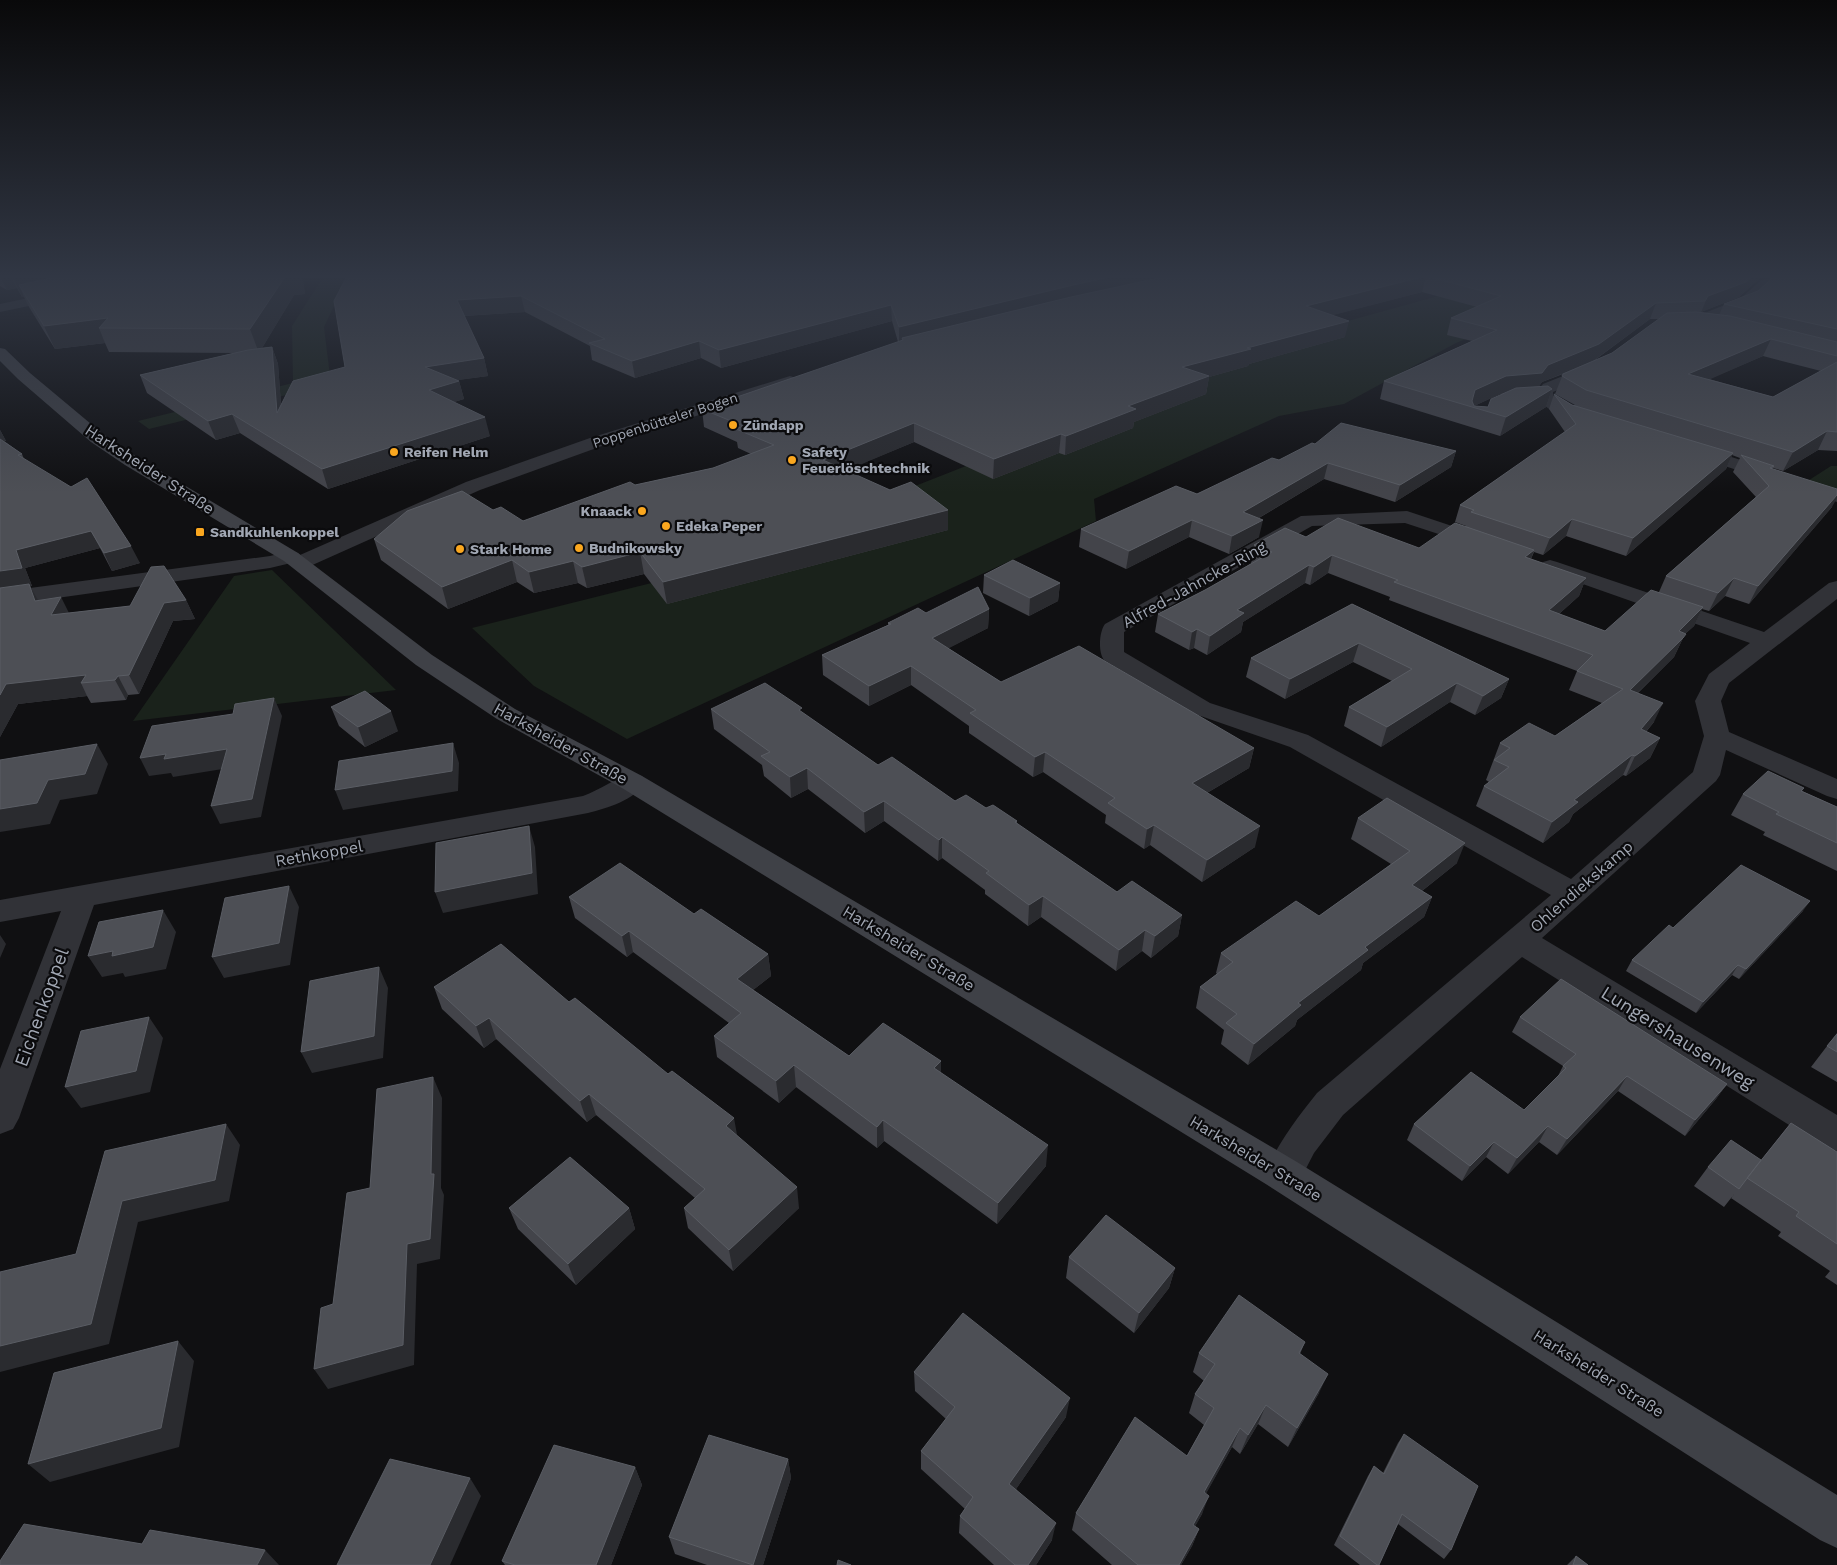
<svg xmlns="http://www.w3.org/2000/svg" width="1837" height="1565" viewBox="0 0 1837 1565" font-family="'Work Sans',sans-serif">
	<rect width="100%" height="100%" fill="#101012"/>
	<path fill="#1a221b" d="M325,274H349L324,327L331,384L149,429L138,421L293,383L292,326Z
		M1518,274H1626L1456,343L1344,404L1279,416L1094,499L1096,521L627,739L534,686L472,628L799,546L910,488L1197,375L1337,324Z
		M1831,466H1837V491L1806,482Z
		M272,570L396,690L133,721L234,576Z"/>
	<g fill="none" stroke-linecap="round" stroke-linejoin="round">
		<path fill="#313237" fill-rule="evenodd" d="M1780,274H1797L1795,277L1770,287L1750,305L1714,319L1712,326H1702L1700,323L1702,314L1740,299L1760,281Z
			M62,291L69,295L67,298L0,312V304Z
			M1593,364L1598,366L1601,369L1598,372L1553,392V396L1570,406L1591,413L1593,417L1591,421C1574,425 1546,411 1537,397V392L1543,384Z
			M790,376L796,378L798,381L796,384L602,446L480,490L308,567L301,569L294,567L291,563L270,568L0,606V592L270,556L291,551L298,553L300,555L466,482L590,438Z
			M1693,445L1837,490V502L1687,454L1684,450L1687,446Z
			M1407,511L1488,538L1491,542L1488,546L1481,548L1405,523L1312,526L1124,632V652L1210,703L1308,735L1571,879L1693,772L1704,736L1695,701L1709,674L1750,643L1543,570L1539,566L1543,562L1550,560L1557,562L1764,632L1829,583L1837,581V599L1729,683L1721,701L1729,732L1837,779V799L1827,796L1726,750L1720,775L1716,781L1542,938L1837,1115V1151L1824,1147L1522,957L1343,1115L1314,1153L1297,1186L1283,1191L1269,1186L1264,1174C1278,1144 1296,1119 1317,1093L1551,895L1290,747L1192,713L1104,660C1098,652 1099,632 1105,624L1301,516Z
			M632,773L642,776L646,782C634,800 608,808 588,813L94,905L19,1118L13,1129L0,1134V1069L61,911L0,922V900L583,796C600,790 615,778 632,773Z"/>
		<path fill="#3f4147" fill-rule="evenodd" d="M0,348L5,349L30,373L103,434L137,457L298,553L432,655L515,709L642,776L1297,1162L1837,1495V1548L1820,1540L1269,1186L622,788L497,719L416,665L284,561L125,465L91,442L18,379L0,361Z"/>
	</g>
	<path fill="#43444a" fill-rule="evenodd" d="M0,274H302L305,294L294,295L262,348L272,347L278,364L281,404L345,367L348,274H1775L1759,279L1739,297L1701,312L1719,315L1724,304L1837,274V451L1818,450L1783,471L1773,468L1772,469L1832,507L1749,604L1725,596L1709,611L1702,609L1694,626L1685,634L1674,657L1638,693L1654,722L1646,732L1660,738L1650,758L1626,776L1623,775L1573,814L1569,822L1543,843L1476,806L1484,786L1489,782L1486,780L1500,743L1555,736L1602,703L1569,690L1577,671L1389,600L1390,597L1328,573L1310,585L1305,583L1243,622L1241,632L1207,655L1194,648L1189,650L1155,632L1158,614L1205,590L1252,563H1251L1254,545L1306,537L1419,548L1466,527V526L1455,522L1460,505L1565,432L1549,409L1554,394L1572,405H1575L1555,394L1563,374L1542,382L1539,386L1552,389L1546,407L1500,436L1380,399L1384,381L1472,341L1447,335L1451,318L1477,307L1422,292L1332,315L1345,337L1249,364L1248,366L1209,377L1206,394L1134,422L1133,428L1065,455L1059,453L993,479L914,442L846,470L948,530L667,604L644,574L587,588L578,583L534,593L517,582L448,609L381,560L374,539L493,510L523,521L635,485L713,468L751,454L738,448L737,442L704,427L702,409L898,342L892,321L721,368L701,358L635,378L592,360L590,346L525,312L464,316L484,358L488,376L457,380L459,381L464,399L454,402L490,436L328,489L240,433L216,440L147,393L140,375L234,353L109,352L105,343L55,349L29,307L24,297H22L17,288L7,290L0,286ZM1650,319H1659L1612,353L1595,360ZM1763,356L1821,371L1773,397L1709,379ZM1500,394H1502L1488,407L1474,406ZM1732,455L1740,458L1733,472L1756,497L1666,576L1659,592L1605,631L1559,614L1579,596L1586,578L1531,559L1534,552L1543,555L1566,536L1626,556L1726,469Z
		M0,430L6,441H4L22,454L24,459L140,563L112,571L100,548L25,568L32,586H30L37,600L69,613L186,600L195,619L173,621L139,694L128,695L126,700L91,703L87,696L18,704L0,737Z
		M1315,444L1456,451L1451,467L1395,502L1324,479L1259,518V537L1229,554L1189,537L1126,569L1079,547L1081,529L1197,494L1279,460Z
		M984,575L1060,583L1058,601L1029,616L983,593Z
		M1352,604L1509,679L1501,698L1475,715L1450,702L1381,747L1344,726L1349,707L1392,681L1353,662L1285,699L1246,677L1251,658Z
		M989,609L988,628L948,648L1001,682L1254,748L1249,768L1207,793L1255,847L1202,882L1150,845L1144,849L1105,823L1106,815L1043,772L1033,777L969,733V726L911,685L869,706L823,675L822,655L888,625V623L926,613Z
		M331,707L398,731L365,747L339,726Z
		M711,709L803,713L878,765L955,801L986,808L1017,821V824L1117,892L1182,915L1178,936L1151,958L1142,951L1116,971L1041,917L1028,926L985,894V890L942,858L938,861L884,821L865,833L808,789L791,798L764,776L762,765L714,729Z
		M1804,788L1802,791L1837,807V871L1763,835L1765,832L1731,815L1743,794Z
		M1358,818L1457,863L1422,891L1432,897L1424,917L1363,963L1361,970L1297,1020L1295,1026L1248,1065L1221,1044L1224,1030L1196,1008L1200,987L1217,974L1216,973L1221,953L1319,916L1391,864L1351,839Z
		M569,897L694,914L768,954L771,976L753,990L849,1056L941,1061V1073L1046,1166L997,1224L884,1141L877,1148L796,1087L779,1103L717,1057L714,1036L729,1023L633,952L627,957L575,918Z
		M1803,911L1739,979L1732,975L1696,1013L1626,971L1632,960L1673,928Z
		M434,987L569,1002L737,1136L799,1208L733,1271L688,1228L684,1208L695,1198L596,1115L587,1122L496,1039L484,1048L442,1009Z
		M1520,1017L1727,1084L1716,1099L1685,1136L1618,1091L1557,1155L1539,1142L1508,1174L1486,1157L1462,1181L1407,1140L1414,1124L1524,1110L1557,1078L1563,1066L1512,1032Z
		M1837,1033V1082L1811,1067Z
		M1791,1123L1837,1152V1285L1825,1277L1830,1271L1778,1236L1781,1232L1731,1198Z
		M1761,1160L1724,1207L1694,1186L1708,1167Z
		M509,1208H629L635,1229L576,1285L518,1229Z
		M1069,1257L1175,1268L1169,1288L1134,1333L1066,1278Z
		M1305,1342L1300,1354L1319,1393L1288,1447L1258,1424L1240,1454L1232,1447L1206,1493L1202,1514L1195,1526L1199,1529L1192,1546L1181,1565H1112L1072,1530L1076,1513L1187,1456L1204,1425L1189,1413L1195,1394L1204,1381L1193,1372L1199,1353Z
		M914,1372L1066,1417L1016,1489L1052,1540L1036,1565H994L959,1533L960,1516L965,1509L921,1469V1451L946,1419L915,1391Z
		M1404,1434L1451,1550L1444,1559L1398,1524L1379,1565H1360L1334,1545L1368,1476L1374,1466L1383,1473L1398,1443Z
		M788,1459L791,1478L763,1565H707L675,1554L669,1537Z
		M635,1467L642,1485L611,1565H505L502,1561Z
		M1576,1556L1588,1565H1567Z"/>
	<path fill="#2a2b2f" d="M0,274H10L17,288L7,290L0,276Z
		M18,274H142L19,285L24,297H22L12,275Z
		M287,274H302L305,294L294,295L259,353L250,329Z
		M1123,274H1191L902,338V342L899,343V327L1069,286Z
		M1755,274H1775L1759,279L1739,297L1701,312L1699,317L1708,296Z
		M1426,276L1422,292L1303,323L1306,306Z
		M521,296L525,312L461,316L457,300Z
		M1656,303L1650,319L1593,361L1542,382L1536,391L1500,394L1472,407H1470L1475,390L1506,376L1548,365Z
		M891,305L892,321L721,368L719,350Z
		M108,318L99,328L105,343L55,349L44,326Z
		M1349,321L1345,337L1249,364L1248,366L1209,377L1206,394L1134,422L1133,428L1065,455L1066,436L1128,406L1182,367L1247,348Z
		M1771,339L1763,356L1681,392L1688,374Z
		M699,341L701,358L635,378L632,361Z
		M272,347L278,364L283,432L277,413Z
		M484,358L488,376L430,384L425,367Z
		M459,381L464,399L434,408L429,390Z
		M1552,389L1546,407L1500,436L1506,417Z
		M232,414L240,433L216,440L208,421Z
		M485,417L490,436L328,489L322,469Z
		M914,423V442L824,480L823,460Z
		M0,430L6,441L0,442Z
		M1827,431L1818,450L1783,471L1793,452Z
		M1061,434L1059,453L993,479L994,459Z
		M1456,451L1451,467L1395,502L1400,485Z
		M1733,453L1726,469L1626,556L1633,538Z
		M1328,463L1324,479L1240,529L1243,512Z
		M1837,495V498L1832,507L1749,604L1758,586Z
		M948,510V530L667,604L663,582Z
		M1572,519L1566,536L1543,555L1550,538Z
		M1192,520L1189,537L1126,569L1129,551Z
		M1263,520L1259,537L1229,554L1232,536Z
		M91,531L100,548L25,568L32,586H30L39,602L0,591V571L16,550Z
		M131,546L140,563L112,571L104,553Z
		M1534,550L1528,568L1525,557Z
		M640,552L644,574L587,588L582,567Z
		M1332,555L1328,573L1310,585L1314,567Z
		M512,560L517,582L448,609L442,587Z
		M573,561L578,583L534,593L529,572Z
		M1309,565L1305,583L1243,622L1241,632L1207,655L1210,636L1237,610Z
		M1586,578L1579,596L1542,629L1549,610Z
		M1734,578L1725,596L1709,611L1718,593Z
		M1060,583L1058,601L1029,616L1030,598Z
		M61,597L70,615H51Z
		M186,600L195,619L173,621L139,694L129,675L164,603Z
		M1703,607L1694,626L1685,634L1674,657L1621,709L1630,690L1679,631Z
		M989,609L988,628L932,657V638Z
		M1197,629L1194,648L1189,650L1192,632Z
		M1359,643L1353,662L1285,699L1290,679Z
		M911,666V685L869,706V686Z
		M86,675L81,683L87,696L18,704L0,737V695L6,684Z
		M118,676L128,695L126,700L115,680Z
		M1509,679L1501,698L1475,715L1483,696Z
		M1457,683L1450,702L1381,747L1387,727Z
		M274,698L282,716L261,817L220,824L211,806Z
		M1663,703L1654,722L1631,749L1641,729Z
		M391,711L398,731L365,747L358,727Z
		M1660,738L1650,758L1626,776L1635,756Z
		M453,743L459,763L458,791L343,810L335,790Z
		M97,744L108,764L97,794L60,800L50,824L0,832V809L48,780Z
		M1254,748L1249,768L1188,804L1192,783Z
		M227,749L235,767L173,777L171,773L149,776L140,758L166,754Z
		M1045,752L1043,772L1033,777L1035,757Z
		M1632,755L1623,775L1573,814L1569,822L1543,843L1552,822L1574,800Z
		M807,768L808,789L791,798L790,777Z
		M884,801V821L865,833L864,812Z
		M1154,825L1150,845L1144,849L1147,829Z
		M529,826L535,847L538,894L443,913L435,892Z
		M1260,826L1255,847L1202,882L1207,860Z
		M942,837V858L938,861L939,840Z
		M1465,843L1457,863L1404,905L1412,885Z
		M289,886L299,907L290,965L224,978L212,957Z
		M1043,896L1041,917L1028,926L1029,905Z
		M1432,897L1424,917L1363,963L1361,970L1297,1020L1295,1026L1248,1065L1254,1044L1298,1003L1365,947Z
		M1810,901L1803,911L1739,979L1746,969Z
		M163,910L176,932L166,969L125,977L123,973L102,977L88,956L113,951Z
		M1182,915L1178,936L1151,958L1155,936Z
		M1145,930L1142,951L1116,971L1119,950Z
		M629,931L633,952L627,957L622,936Z
		M0,935L6,944L0,958Z
		M768,954L771,976L740,1000L737,979Z
		M1738,965L1732,975L1696,1013L1703,1002Z
		M379,967L388,988L383,1058L312,1073L301,1052Z
		M149,1017L163,1038L150,1092L81,1108L65,1087Z
		M489,1018L496,1039L484,1048L476,1026Z
		M941,1061V1082L934,1068Z
		M794,1065L796,1087L779,1103L776,1081Z
		M1627,1076L1618,1091L1557,1155L1567,1139Z
		M433,1077L442,1098L441,1188L444,1195L440,1259L417,1264L414,1365L328,1389L314,1369L431,1174Z
		M1727,1084L1716,1099L1685,1136L1695,1120Z
		M589,1094L596,1115L587,1122L580,1101Z
		M734,1118L738,1140L726,1126Z
		M883,1120L884,1141L877,1148V1127Z
		M226,1124L240,1145L229,1201L138,1222L109,1344L0,1372V1346L122,1201Z
		M1548,1126L1539,1142L1508,1174L1517,1158Z
		M1494,1142L1486,1157L1462,1181L1470,1166Z
		M1048,1145L1046,1166L997,1224L998,1203Z
		M797,1187L799,1208L733,1271L729,1250Z
		M629,1208L635,1229L576,1285L568,1264Z
		M1175,1268L1169,1288L1134,1333L1139,1313Z
		M178,1341L194,1361L179,1447L50,1482L28,1464Z
		M1328,1374L1319,1393L1288,1447L1297,1428Z
		M1070,1398L1066,1417L1007,1502L1009,1484Z
		M1266,1405L1258,1424L1240,1454L1248,1435Z
		M1240,1428L1232,1447L1197,1510L1204,1492Z
		M788,1459L791,1478L763,1565H753Z
		M635,1467L642,1485L611,1565H596Z
		M470,1478L481,1496L450,1565H430Z
		M1209,1496L1202,1514L1186,1543L1193,1525Z
		M1056,1523L1052,1540L1036,1565H1028Z
		M1199,1529L1192,1546L1181,1565H1179Z
		M265,1550L279,1565H257Z"/>
	<path fill="#4d4f55" stroke="#5a5d64" d="M70,274H287L250,329L99,328L108,318L44,326L19,285Z
		M348,274H1123L1069,286L899,327L891,305L719,350L699,341L632,361L589,343L605,339L521,296L457,300L484,358L425,367L459,381L429,390L485,417L322,469L232,414L208,421L140,375L248,350L272,347L277,413L293,381L345,367L334,301Z
		M1177,274H1755L1746,282L1708,296L1705,301L1656,303L1599,344L1548,365L1542,373L1506,376L1475,390L1472,401L1474,406L1488,407L1491,399L1516,388L1548,386L1552,389L1506,417L1384,381L1497,330L1451,318L1501,296L1426,276L1306,306L1349,321L1247,348L1251,349L1182,367L1209,376L1128,406L1136,409L1066,436L1061,434L994,459L914,423L823,460L890,490L911,482L948,510L663,582L640,552L582,567L573,561L529,572L512,560L442,587L374,539L407,511L462,491L493,510L501,507L523,521L630,482L635,485L713,468L774,445L736,429L743,426L702,409L903,340L902,338L1071,297Z
		M1777,274H1837V329L1724,304L1758,291Z
		M1696,312L1730,316L1837,342V356L1771,339L1688,374L1773,397L1837,362V432L1827,431L1793,452L1586,390L1562,376L1563,374L1612,353L1667,313Z
		M1554,394L1572,405L1733,453L1633,538L1572,519L1550,538L1471,512L1474,510L1460,505L1576,424Z
		M1341,423L1456,451L1400,485L1328,463L1243,512L1263,520L1232,536L1192,520L1129,551L1081,529L1176,486L1197,494L1272,458L1279,460L1312,443L1315,444Z
		M0,439L22,454L18,455L71,487L87,478L131,546L104,553L91,531L16,550L22,568L0,571Z
		M1741,455L1774,466L1770,468L1837,489V495L1758,586L1734,578L1718,593L1666,576L1769,486Z
		M1338,518L1419,548L1455,523L1534,550L1525,557L1586,578L1549,610L1605,631L1651,590L1703,607L1679,631L1686,634L1683,638L1630,690L1663,703L1641,729L1660,738L1635,756L1632,755L1574,800L1578,802L1552,822L1484,786L1509,767L1494,760L1510,748L1500,743L1529,723L1555,736L1623,689L1577,671L1593,655L1394,582L1398,580L1332,555L1314,567L1309,565L1237,610L1244,613L1210,636L1197,629L1192,632L1158,614L1205,590L1272,552L1254,545L1285,528L1306,537Z
		M1013,560L1060,583L1030,598L984,575Z
		M164,566L186,600L164,603L129,675L118,676L115,680L81,683L86,675L6,684L0,695V588L29,584L35,601L61,597L51,615L130,606L151,567Z
		M978,587L989,609L932,638L1001,682L1079,646L1254,748L1192,783L1260,826L1207,860L1154,825L1147,829L1108,803L1115,798L1045,752L1035,757L970,713L976,710L911,666L869,686L822,655L891,624L888,623L918,608L926,613Z
		M1352,604L1509,679L1483,696L1457,683L1387,727L1349,707L1412,669L1359,643L1290,679L1251,658Z
		M765,683L802,708L799,710L878,765L892,757L955,801L966,795L986,808L993,805L1017,821L1015,822L1117,892L1132,881L1182,915L1155,936L1145,930L1119,950L1043,896L1029,905L986,873L989,871L942,837L939,840L884,801L864,812L807,768L790,777L761,756L770,752L711,709Z
		M365,691L391,711L358,727L331,707Z
		M274,698L252,799L211,806L227,749L164,759L166,754L140,758L152,726L233,714L235,704Z
		M453,743L452,771L335,790L339,761Z
		M97,744L85,774L48,780L37,803L0,809V760Z
		M1768,771L1804,788L1801,791L1837,807V843L1776,814L1779,812L1743,794Z
		M1387,798L1465,843L1412,885L1432,897L1365,947L1368,950L1298,1003L1301,1005L1254,1044L1226,1023L1237,1014L1200,987L1233,962L1221,953L1296,901L1319,916L1410,851L1358,818Z
		M529,826L532,873L435,892L436,843Z
		M620,863L694,914L701,909L768,954L737,979L849,1056L883,1023L941,1061L934,1068L1048,1145L998,1203L883,1120L877,1127L794,1065L776,1081L714,1036L741,1013L629,931L622,936L569,897Z
		M1741,865L1810,901L1746,969L1738,965L1703,1002L1632,960L1669,925L1673,928Z
		M289,886L279,943L212,957L225,898Z
		M163,910L153,947L112,956L113,951L88,956L99,922Z
		M501,944L569,1002L575,998L668,1074L672,1071L734,1118L726,1126L797,1187L729,1250L684,1208L705,1189L589,1094L580,1101L489,1018L476,1026L434,987Z
		M379,967L374,1036L301,1052L310,981Z
		M1561,979L1727,1084L1695,1120L1627,1076L1567,1139L1548,1126L1517,1158L1494,1142L1470,1166L1414,1124L1471,1072L1524,1110L1566,1068L1563,1066L1576,1054L1520,1017Z
		M149,1017L136,1071L65,1087L81,1031Z
		M1837,1034V1052L1827,1046Z
		M433,1077L431,1174H434L430,1239L407,1244L403,1345L314,1369L321,1308L333,1304L347,1193L370,1188L377,1089Z
		M1791,1123L1837,1152V1244L1796,1216L1799,1212L1747,1178Z
		M226,1124L215,1180L122,1201L91,1324L0,1346V1272L76,1254L105,1151Z
		M1731,1140L1761,1160L1739,1189L1708,1167Z
		M570,1157L629,1208L568,1264L509,1208Z
		M1106,1215L1175,1268L1139,1313L1069,1257Z
		M1239,1295L1305,1342L1299,1353L1328,1374L1297,1428L1266,1405L1248,1435L1240,1428L1204,1492L1209,1496L1193,1525L1199,1529L1179,1565H1138L1076,1513L1135,1417L1187,1456L1214,1408L1195,1394L1215,1364L1199,1353Z
		M963,1313L1070,1398L1009,1484L1056,1523L1028,1565H1015L960,1516L973,1497L921,1451L955,1407L914,1372Z
		M178,1341L161,1428L28,1464L54,1373Z
		M1404,1434L1478,1486L1451,1550L1402,1514L1379,1565H1377L1340,1536L1374,1466L1384,1474Z
		M709,1435L788,1459L753,1565L669,1537Z
		M554,1445L635,1467L596,1565H515L502,1561Z
		M390,1459L470,1478L430,1565H337Z
		M24,1524L142,1544L150,1530L265,1550L257,1565H0V1561Z
		M1576,1556L1588,1565H1573Z
		M838,1560L851,1565H837Z"/>
	<linearGradient id="sky" x2="0" y2="1"><stop stop-color="#09090a"/><stop offset="0.56" stop-color="#313744"/><stop offset="1" stop-color="#313744" stop-opacity="0"/></linearGradient>
	<rect width="1837" height="493" fill="url(#sky)"/>
	<g fill="#faa71f" stroke="#0b0b0d" stroke-width="2">
		<circle cx="733" cy="425" r="5"/>
		<circle cx="394" cy="452" r="5"/>
		<circle cx="792" cy="460" r="5"/>
		<circle cx="642" cy="511" r="5"/>
		<circle cx="666" cy="526" r="5"/>
		<rect x="195" y="527" width="10" height="10" rx="2.5"/>
		<circle cx="579" cy="548" r="5"/>
		<circle cx="460" cy="549" r="5"/>
	</g>
	<g text-anchor="middle" stroke-width="4.5" stroke-linejoin="round" paint-order="stroke">
		<g font-size="14" fill="#a1a7b3" stroke="#0b0b0d">
			<text transform="translate(665 420) rotate(-18)" y="5">Poppenbütteler Bogen</text>
		</g>
		<g font-size="14" font-weight="bold" fill="#a1a7b3" stroke="#0b0b0d" text-anchor="start">
			<text x="743" y="430">Zündapp</text>
			<text x="404" y="457">Reifen Helm</text>
			<text x="802" y="457">Safety<tspan x="802" dy="16">Feuerlöschtechnik</tspan></text>
			<text x="632" y="516" text-anchor="end">Knaack</text>
			<text x="676" y="531">Edeka Peper</text>
			<text x="210" y="537">Sandkuhlenkoppel</text>
			<text x="589" y="553">Budnikowsky</text>
			<text x="470" y="554">Stark Home</text>
		</g>
		<g font-size="16" fill="#a1a7b3" stroke="#0b0b0d">
			<text transform="translate(150 469) rotate(33)" y="6">Harksheider Straße</text>
			<text transform="translate(1194 584) rotate(-29)" y="6">Alfred-Jahncke-Ring</text>
			<text transform="translate(561 743) rotate(29)" y="6">Harksheider Straße</text>
			<text transform="translate(319 853) rotate(-10)" y="6">Rethkoppel</text>
			<text transform="translate(1581 886) rotate(-41)" y="6">Ohlendiekskamp</text>
			<text transform="translate(909 948) rotate(31)" y="6">Harksheider Straße</text>
			<text transform="translate(1256 1158) rotate(31)" y="6">Harksheider Straße</text>
			<text transform="translate(1599 1373) rotate(32)" y="6">Harksheider Straße</text>
		</g>
		<g font-size="19" fill="#a1a7b3" stroke="#0b0b0d">
			<text transform="translate(41 1007) rotate(-70)" y="7">Eichenkoppel</text>
			<text transform="translate(1678 1037) rotate(32)" y="7">Lungershausenweg</text>
		</g>
	</g>
</svg>
